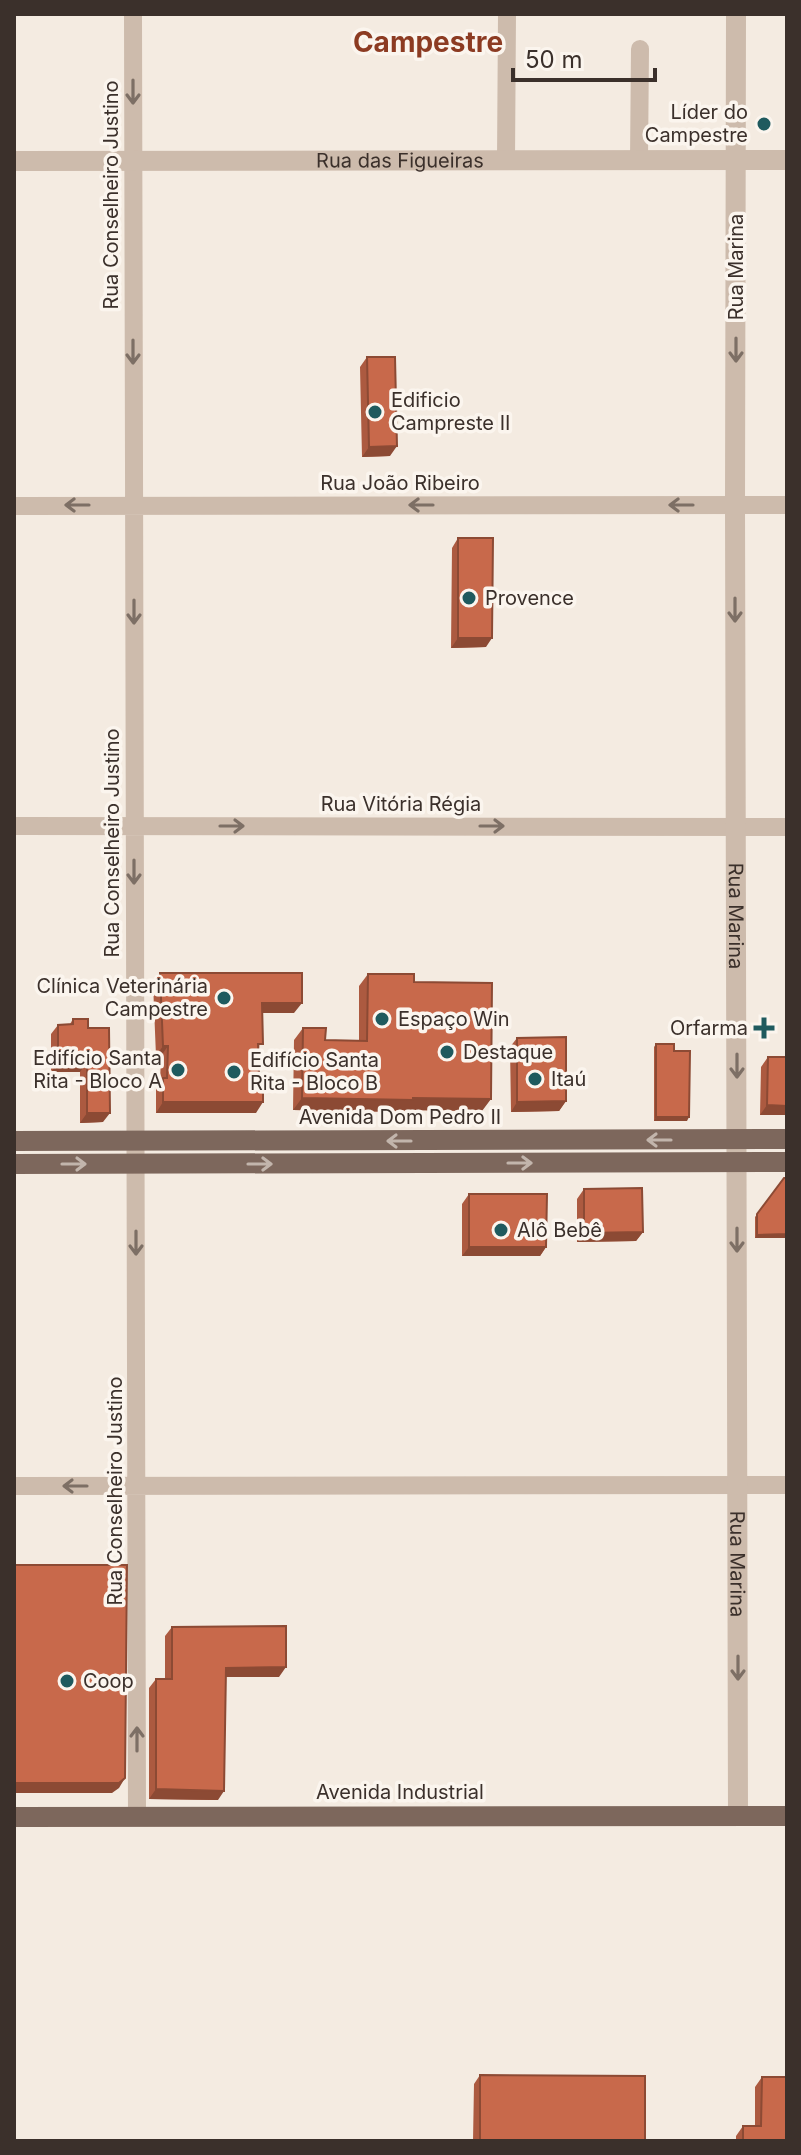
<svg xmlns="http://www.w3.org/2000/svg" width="801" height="2155" viewBox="0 0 801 2155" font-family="Inter,sans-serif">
	<rect width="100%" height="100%" fill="#f4ebe1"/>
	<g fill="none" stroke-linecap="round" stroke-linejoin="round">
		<path stroke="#cdbbac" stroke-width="18" d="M133,14L137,1817
			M506,160L507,14
			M639,160L640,49
			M14,506L787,505
			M14,826L787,827
			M14,1486L787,1485"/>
		<g stroke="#cdbbac" stroke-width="20">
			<path id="s1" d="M736,14L735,505L738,1816"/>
			<path id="s2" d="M14,161L787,160"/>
		</g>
		<path stroke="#7d675c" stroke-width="20" d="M14,1141L787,1139
			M14,1164L787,1162
			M14,1817L787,1816"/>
	</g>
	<path fill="#ac5a40" d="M367,357L390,456L362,457L360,367Z
		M458,538L486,647L451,648L452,548Z
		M160,973L294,1013H262L259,1050L256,1113H156V1088L160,1082L161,1056H156L153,983Z
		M368,974L414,982L482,1111L406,1110L404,1112L293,1110L294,1040L303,1028L325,1040L359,1041V986Z
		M73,1019L88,1028L103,1122L80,1123V1072H51V1034L58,1025L70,1024Z
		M517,1038L566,1101L559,1111L511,1112L510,1047Z
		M656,1044L674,1051L687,1121H654V1047Z
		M768,1057L787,1115H760L761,1067Z
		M784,1178H787V1238H755V1217Z
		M584,1189L643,1232L636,1241L577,1242V1199Z
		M469,1194L546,1247L540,1256H462V1204Z
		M172,1627L279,1677H226L218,1800L149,1799V1688L156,1679H165V1636Z
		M480,2075L645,2141H473L474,2084Z
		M762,2077L787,2141H736V2136L743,2126H755V2087Z"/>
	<path fill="#8c4a34" d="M397,446L390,456L362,457L369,447Z
		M458,638H492L486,647L451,648Z
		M262,1003H302L294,1013H255Z
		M163,1046H168L161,1056H156Z
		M87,1062L80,1072H51L58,1063Z
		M302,1098H413L491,1099L482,1111L406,1110L404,1112L293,1110Z
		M566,1101L559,1111L511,1112L517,1102Z
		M163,1102H263L256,1113H156Z
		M767,1105L787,1106V1115H760Z
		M87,1113H110L103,1122L80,1123Z
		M656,1117H689L687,1121H654Z
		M643,1232L636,1241L577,1242L584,1233Z
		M787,1234V1238H755L757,1235Z
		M469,1247H546L540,1256H462Z
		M286,1667L279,1677H219L226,1668Z
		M125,1778L119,1788L112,1793H14V1783Z
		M156,1789L224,1791L218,1800L149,1799Z"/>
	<path fill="#c8694b" stroke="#8c4a34" stroke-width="2" d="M367,357H395L397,446L369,447Z
		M458,538H493L492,638H458Z
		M160,973H302V1003H262L263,1044H258L259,1076H263V1102H163V1078H167L168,1046H163Z
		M368,974H414V982L492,983L491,1099L413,1098V1100L302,1098L303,1028H326L325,1040L367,1041Z
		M73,1019H88V1028H109L110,1113H87V1062L58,1063V1025L73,1024Z
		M566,1037V1101L517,1102V1038Z
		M656,1044H674V1051H690L689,1117H656Z
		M768,1057H787V1106L767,1105Z
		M784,1178H787V1234L757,1235V1214Z
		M642,1188L643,1232L584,1233V1189Z
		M469,1194H547L546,1247H469Z
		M14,1565H127L125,1778L119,1783H14Z
		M286,1626V1667L226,1668L224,1791L156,1789V1679H172V1627Z
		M480,2075L645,2076V2141H480Z
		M762,2077H787V2141H743V2126H761Z"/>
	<defs><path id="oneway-shaft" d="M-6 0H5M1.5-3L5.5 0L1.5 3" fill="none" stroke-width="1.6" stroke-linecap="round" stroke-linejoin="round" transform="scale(2)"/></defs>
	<g stroke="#7d6f65">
		<use href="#oneway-shaft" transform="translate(133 92) rotate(90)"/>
		<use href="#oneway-shaft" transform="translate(736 350) rotate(90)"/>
		<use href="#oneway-shaft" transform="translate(133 352) rotate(90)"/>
		<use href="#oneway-shaft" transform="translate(77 505) rotate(180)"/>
		<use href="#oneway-shaft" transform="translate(421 505) rotate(180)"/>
		<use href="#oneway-shaft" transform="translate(681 505) rotate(180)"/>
		<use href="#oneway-shaft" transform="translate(735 610) rotate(90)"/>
		<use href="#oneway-shaft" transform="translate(134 612) rotate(90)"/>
		<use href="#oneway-shaft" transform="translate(232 826)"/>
		<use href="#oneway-shaft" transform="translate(492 826)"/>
		<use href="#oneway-shaft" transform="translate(134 872) rotate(90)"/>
		<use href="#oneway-shaft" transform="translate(737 1066) rotate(90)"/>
		<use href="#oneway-shaft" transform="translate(737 1240) rotate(90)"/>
		<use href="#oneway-shaft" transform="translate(136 1243) rotate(90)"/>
		<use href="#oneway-shaft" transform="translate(75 1486) rotate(180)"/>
		<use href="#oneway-shaft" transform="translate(738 1668) rotate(90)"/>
		<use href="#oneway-shaft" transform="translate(137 1739) rotate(-90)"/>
	</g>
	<g stroke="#c2b5ac">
		<use href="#oneway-shaft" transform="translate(659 1140) rotate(180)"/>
		<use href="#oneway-shaft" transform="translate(399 1141) rotate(180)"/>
		<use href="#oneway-shaft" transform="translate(520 1163)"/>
		<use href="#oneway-shaft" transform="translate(74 1164)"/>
		<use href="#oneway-shaft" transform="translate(260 1164)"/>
	</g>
	<g fill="#1f5a5e" stroke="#fbf5ee" stroke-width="3">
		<circle cx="764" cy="124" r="8"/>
		<circle cx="375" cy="412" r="8"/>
		<circle cx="469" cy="598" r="8"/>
		<circle cx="224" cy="998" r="8"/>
		<circle cx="382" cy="1019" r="8"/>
		<path d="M760 1016h8v8h8v8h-8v8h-8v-8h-8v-8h8z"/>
		<circle cx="447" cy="1052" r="8"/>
		<circle cx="178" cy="1070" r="8"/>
		<circle cx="234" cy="1072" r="8"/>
		<circle cx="535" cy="1079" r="8"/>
		<circle cx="501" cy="1230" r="8"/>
		<circle cx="67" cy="1681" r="8"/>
	</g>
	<g text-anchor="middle" stroke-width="7" stroke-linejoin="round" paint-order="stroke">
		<g font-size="20" fill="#3b302b" stroke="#fbf5ee" text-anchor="start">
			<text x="748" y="119" text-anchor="end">Líder do<tspan x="748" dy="23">Campestre</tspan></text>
			<text x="391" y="407">Edificio<tspan x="391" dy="23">Campreste II</tspan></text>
			<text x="485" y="605">Provence</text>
			<text x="208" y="993" text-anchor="end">Clínica Veterinária<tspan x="208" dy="23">Campestre</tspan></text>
			<text x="398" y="1026">Espaço Win</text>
			<text x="748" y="1035" text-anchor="end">Orfarma</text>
			<text x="463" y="1059">Destaque</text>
			<text x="162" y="1065" text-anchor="end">Edifício Santa<tspan x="162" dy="23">Rita - Bloco A</tspan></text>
			<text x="250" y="1067">Edifício Santa<tspan x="250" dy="23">Rita - Bloco B</tspan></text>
			<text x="551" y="1086">Itaú</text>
			<text x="517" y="1237">Alô Bebê</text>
			<text x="83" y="1688">Coop</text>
		</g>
		<g font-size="20" fill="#3b302b" stroke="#fbf5ee">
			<text dy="7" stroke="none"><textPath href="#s2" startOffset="386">Rua das Figueiras</textPath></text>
			<text transform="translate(111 195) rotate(-90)" y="7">Rua Conselheiro Justino</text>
			<text transform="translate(736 267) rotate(-90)" y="7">Rua Marina</text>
			<text x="400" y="490">Rua João Ribeiro</text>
			<text x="401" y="811">Rua Vitória Régia</text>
			<text transform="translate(112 843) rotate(-90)" y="7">Rua Conselheiro Justino</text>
			<text dy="7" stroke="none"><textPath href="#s1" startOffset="902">Rua Marina</textPath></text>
			<text x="400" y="1124">Avenida Dom Pedro II</text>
			<text transform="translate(115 1491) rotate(-90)" y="7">Rua Conselheiro Justino</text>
			<text dy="7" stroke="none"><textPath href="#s1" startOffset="1550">Rua Marina</textPath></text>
			<text x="400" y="1799">Avenida Industrial</text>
		</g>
		<g font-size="28" font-weight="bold" fill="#8c3b22" stroke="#fbf5ee">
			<text x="428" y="52">Campestre</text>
		</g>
	</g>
	<rect width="801" height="2155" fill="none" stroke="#3b302b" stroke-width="32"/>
	<path d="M513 68v12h142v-12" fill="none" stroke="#3b302b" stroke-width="4"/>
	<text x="525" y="68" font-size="24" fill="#3b302b" stroke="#fbf5ee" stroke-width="6" paint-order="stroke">50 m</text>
</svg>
